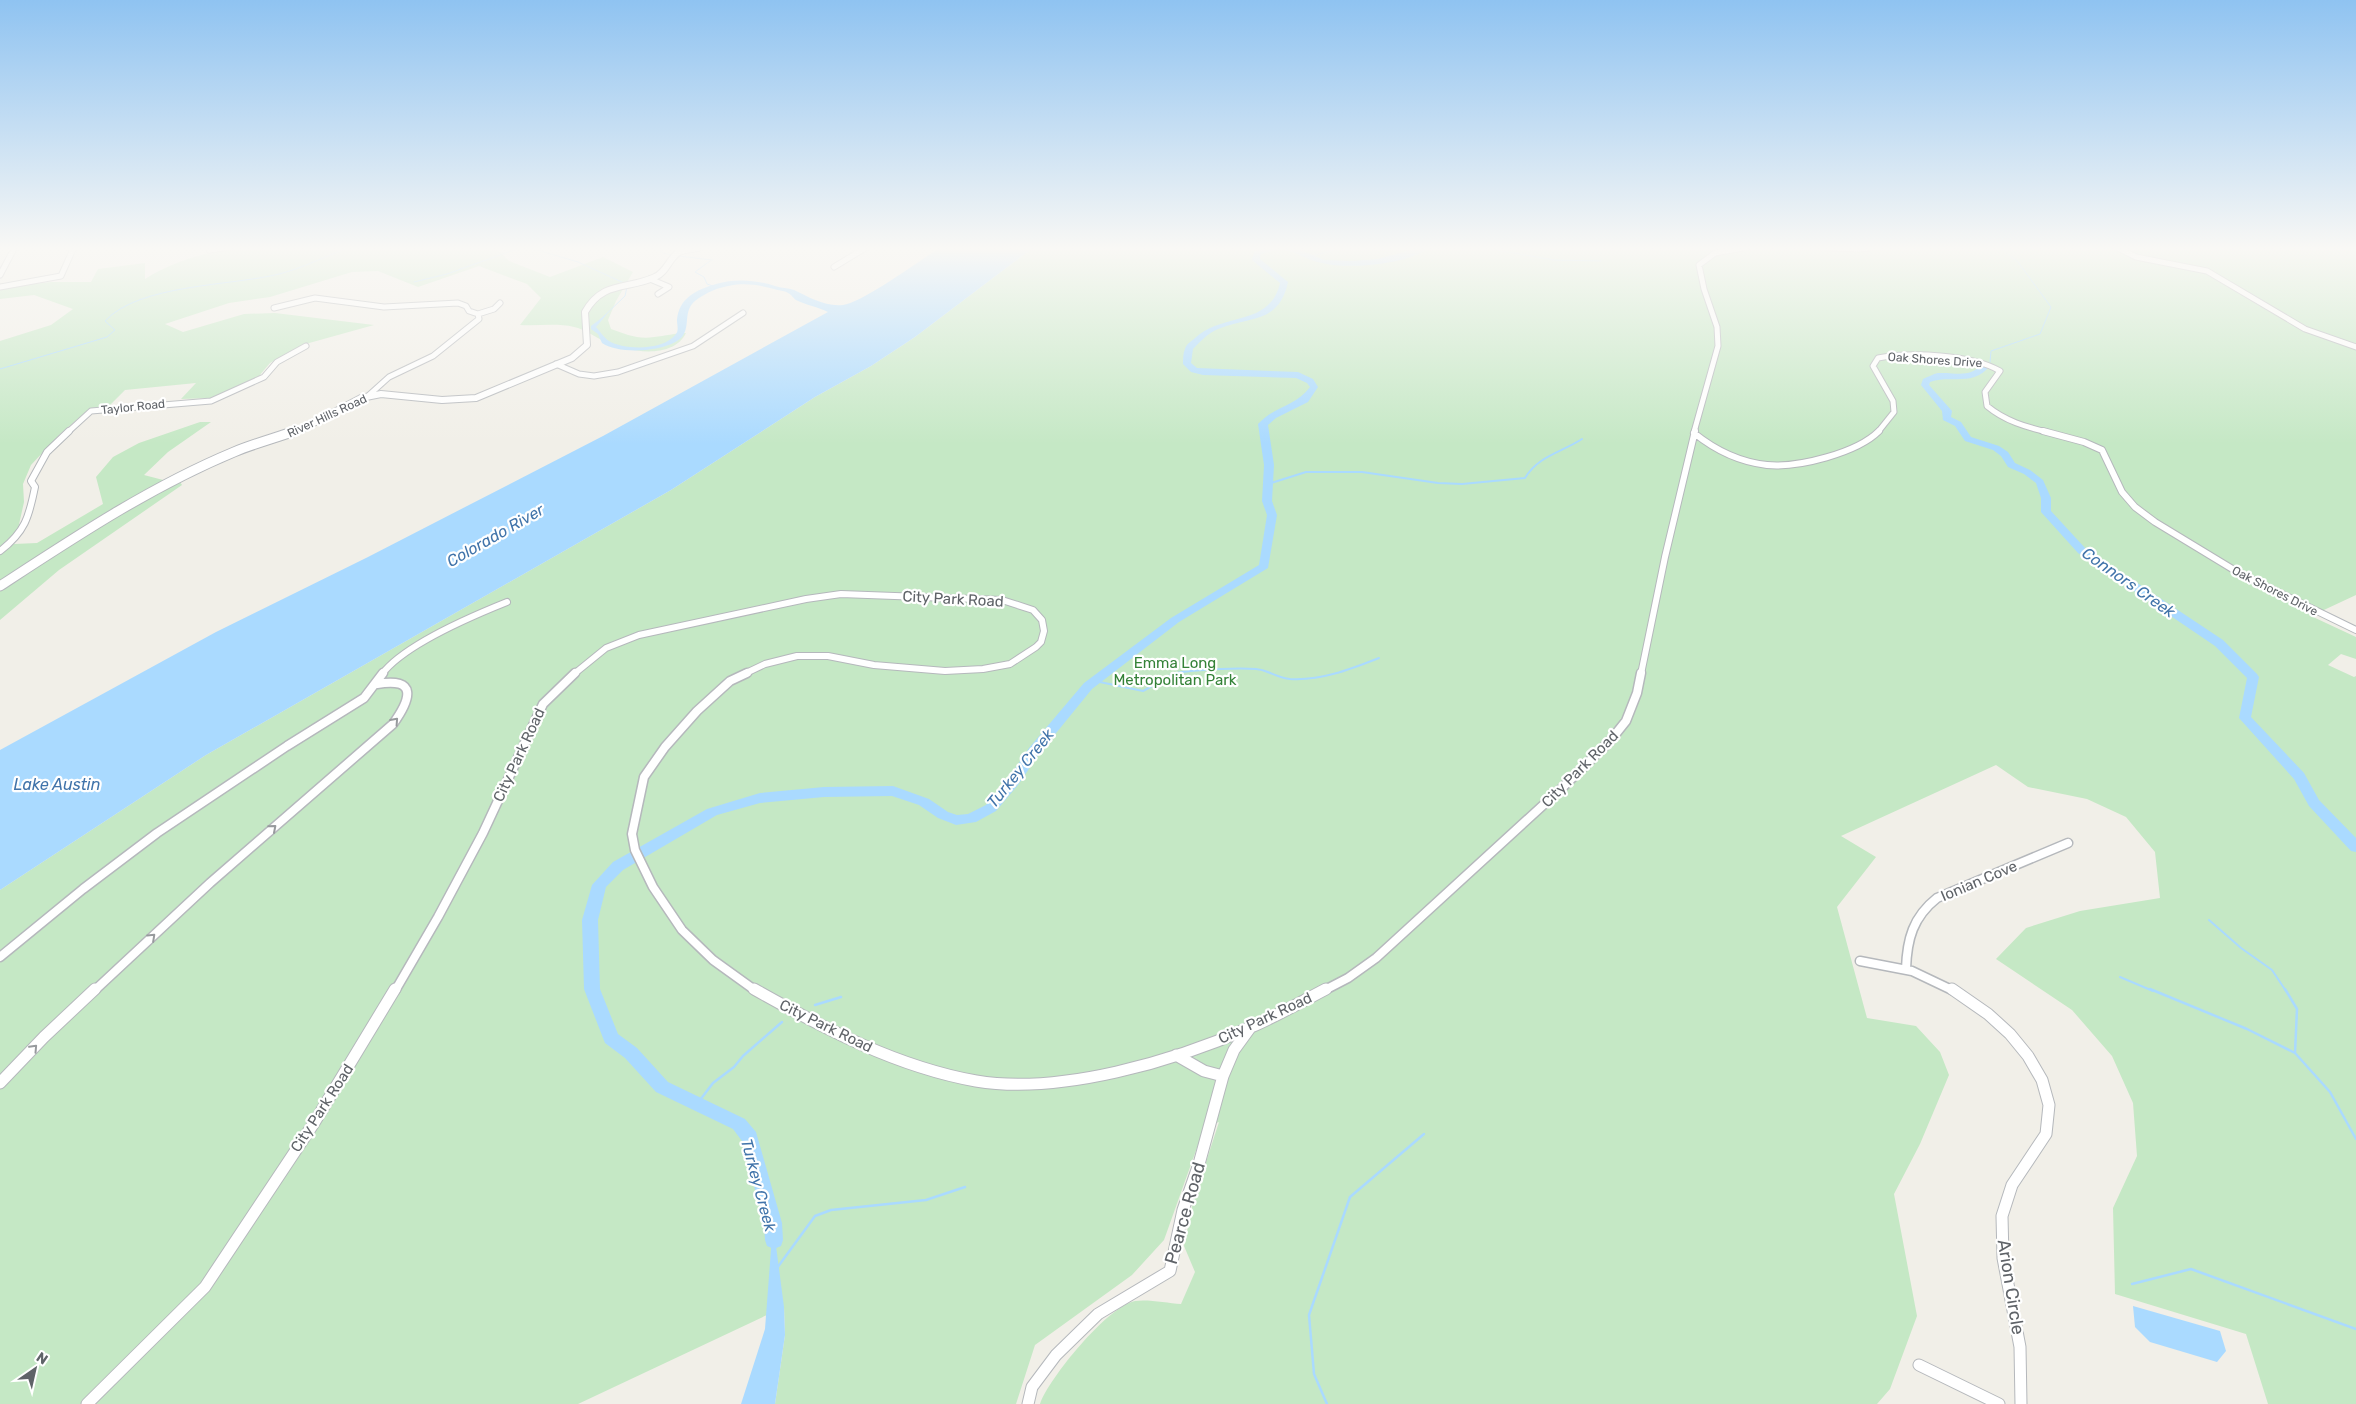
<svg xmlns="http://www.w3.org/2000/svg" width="2356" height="1404" viewBox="0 0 2356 1404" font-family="Rubik,sans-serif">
	<rect width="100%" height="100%" fill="#f1efe8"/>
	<path fill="#c5e8c5" d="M239,247H495L509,261L550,277L603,257L633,272L616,301L608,320L611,329C625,334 639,340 654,337C665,336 675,333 686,333C673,360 628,352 606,342C596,338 585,329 574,327C558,323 538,326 520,325L541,298L527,284L479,266L418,287L378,271L352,272L270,297L229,303L165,324L183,332L244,314L275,313L374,325L302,345L270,363L259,376L241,387L213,398L181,399L196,383L125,390L110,405L87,411L60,434L31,465L23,484L24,502L18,529L0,547V341L51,325L73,309L34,295L0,299V288L51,282H91L98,269L145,263V279C173,261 207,252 239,247Z
		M1034,247H2356V595L2311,616L2356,637V659L2341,654L2328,665L2354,677L2356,676V1404H2268L2246,1334L2115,1294L2113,1208L2137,1156L2133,1103L2112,1056L2072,1010L1996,959L2026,928L2080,911L2160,898L2155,852L2126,817L2087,799L2028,787L1996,765L1841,836L1876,857L1837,907L1867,1018L1916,1026L1940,1052L1949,1075L1920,1144L1894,1194L1917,1316L1890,1389L1877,1404H1040C1049,1378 1108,1306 1135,1301C1148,1299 1167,1303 1181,1304L1195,1272L1184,1246L1193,1202L1219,1122L1204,1128L1164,1240L1132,1275L1035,1345L1016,1404H775L785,1335L784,1307L578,1404H0V890L206,755L671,490L815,397L871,366L915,337Z
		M200,422H211L168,452L144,475L167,481L0,584V553L14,544L37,543L103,504L96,477L113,457L139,443Z
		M180,482L182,485L59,570L0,620V588L106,521Z"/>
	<path fill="#aadaff" d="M941,247H1034L915,337L871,366L815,397L671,490L206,755L0,890V750L216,632L368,557L603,436L828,312C818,307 806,305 796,300C794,299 792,295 788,293C784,290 779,291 774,289C752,283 736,282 714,290C707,293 697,298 692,304C684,314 690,327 682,337C668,352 619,355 602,343L598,334L591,329V326L607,314L596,327C600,331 604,338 609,341C624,350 664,351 676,334C679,330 677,325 677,320C679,298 696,290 716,284C736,278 756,280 775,286C781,288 788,288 794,290C809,297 825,307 843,305C862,303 922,259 941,247Z
		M773,1223L784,1307L785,1335L775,1404H741L765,1329Z
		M2133,1306L2220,1331L2226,1351L2217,1362L2150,1342L2135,1327Z"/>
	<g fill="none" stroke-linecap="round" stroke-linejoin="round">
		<path stroke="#aadaff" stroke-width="1" d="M527,247L578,262L624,283
			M655,247L663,253L671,255
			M1479,247L1554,260L1601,261
			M2218,250L2262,247
			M679,256L712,260
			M1311,256L1346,247
			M710,261L695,272L704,277L707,284L713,286
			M414,282L447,274L522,247
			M599,321L625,296L627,287
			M1990,362L1991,351L2040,334L2051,307L2018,262L1999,247
			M0,369L107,337L115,330L105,321C139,284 231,286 279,274C303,268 326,256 350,247"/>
		<path stroke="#aadaff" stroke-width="2" d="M1268,484L1306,472H1362L1438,483L1462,484L1525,478C1538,456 1562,452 1582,439
			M1095,681L1143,691C1154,686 1165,676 1177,673C1190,670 1253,666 1265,671C1274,674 1280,678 1290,679C1321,681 1351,669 1379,658
			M2209,920L2241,948L2272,970L2286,991
			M2120,977L2153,991"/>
		<path stroke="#aadaff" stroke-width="2.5" d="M2150,989L2247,1029L2295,1053L2330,1092L2356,1139
			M2285,989L2297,1009L2295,1053
			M815,1005L841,997
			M697,1104L713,1083L734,1067L743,1056L782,1022
			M777,1268L815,1216L831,1210L926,1200L965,1187
			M2132,1284L2191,1269L2356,1329
			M1327,1404L1314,1374L1309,1315L1350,1197L1424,1134"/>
		<path fill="#aadaff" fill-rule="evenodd" d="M1268,247H1294L1324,260L1352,261L1378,259L1421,247H1431C1409,264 1350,270 1322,263C1298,258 1288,242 1260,255V259L1288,282C1279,324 1250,316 1218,329C1208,333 1201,341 1193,349L1191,363L1197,368L1298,372L1313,379L1318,387L1308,402L1276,418L1268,425L1274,465L1272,501L1277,515L1268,568L1179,622L1092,689L1039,754L1018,785L996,811L976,822L956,825L951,823L938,818L919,805L892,796L824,797L760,803L717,815L623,870L606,887L598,920L600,989L618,1034L637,1048L668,1082L745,1119L756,1132L782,1223L783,1240L781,1246L774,1249L767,1246L765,1240L764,1223L742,1141L733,1129L656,1092L625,1058L605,1043L603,1038L584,989L582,920L592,885L613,862L707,809L760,793L824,787L893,786L929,799L948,812L957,815L968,814L986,805L1008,779L1029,748L1084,683L1171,618L1259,565L1267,515L1262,501L1264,465L1258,424C1274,406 1295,407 1310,387L1307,383L1296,378L1203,375L1191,372L1183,364C1183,359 1183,353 1185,349C1186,344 1192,341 1195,338C1224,312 1270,327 1280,283L1252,260L1254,252Z
			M1984,363L1991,365C1972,388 1951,374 1930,382L1929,385L1952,411L1951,417L1961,422L1971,437L1999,446L2008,452L2015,463L2030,470L2043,480L2051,498V511L2086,549L2223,640L2257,674L2259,677L2251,717L2304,773L2319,800L2356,838V852L2351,851L2309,806L2294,779L2239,718L2247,678L2215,646L2078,553L2041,512V498L2036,483L2024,474L2008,467L2001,456L1993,450L1965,441L1955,426L1943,420L1942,411L1921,385L1923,379C1928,377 1933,374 1938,373C1958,372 1968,379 1984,363Z"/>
		<g stroke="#b5b8bc" stroke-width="7">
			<path id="minor-far3" d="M1804,247L1859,249L1878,247
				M2116,247L2136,257L2207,271L2305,329L2356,347
				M209,250L231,247
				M834,267L867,247
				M0,275L15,247
				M650,279L669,287L658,294
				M0,287L61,276L74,247
				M274,308L315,298L384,307L458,303L466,306L469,311L478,314
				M556,364L579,374L594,376L618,372L693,346L743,313
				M369,395L389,377L433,356L479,319L478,314L494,309L500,303
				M68,432L91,411L211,401L264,377L277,362L306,346
				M1694,432L1718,346L1717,327L1704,289L1699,265L1715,253L1748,247
				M1878,432L1894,412L1893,401L1873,366L1878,358C1911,352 1971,354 2000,371L1985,392L1987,406C2005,421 2026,427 2047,432"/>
		</g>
		<g stroke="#b5b8bc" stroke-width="8">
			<path id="minor-far2" d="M2043,431L2084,442L2102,450L2122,492L2135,507L2155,522L2239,573L2356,630
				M1694,433C1715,450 1740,462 1767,465C1798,468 1857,453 1879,431
				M0,551C25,532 29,517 35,487L31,481L47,452L69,431
				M382,674C405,644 472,616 507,602
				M574,674L606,648L639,635L806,599L841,594L1002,600L1033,610L1042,620L1044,631L1041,642L1036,647L1010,664L983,669L945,671L874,665L828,656H797L765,664L744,674
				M1641,674L1665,557L1695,431"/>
		</g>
		<g stroke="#b5b8bc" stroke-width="11">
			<path id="minor-far1" d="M747,673L730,681L697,711L665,747L644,777L632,834L635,850L653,887L682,930L713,960L756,991
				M0,957L83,889L157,833L287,746L364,698L383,673
				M1860,961L1912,971L1954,991
				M1906,969C1907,939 1913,917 1937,898L2068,843
				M94,991L210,883L393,724C411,699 418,677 377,684
				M395,991L438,917L483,833L543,704L575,673
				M1323,991L1348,978L1376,958L1564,786L1610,741L1626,721L1637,693L1641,673"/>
		</g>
		<g stroke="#b5b8bc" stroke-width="13">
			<path id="minor" d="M754,989C823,1028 897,1067 976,1081C1060,1095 1175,1061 1251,1027C1277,1016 1301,1002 1326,989
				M1952,989L1988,1014L2010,1034L2028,1056L2042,1080L2049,1105L2046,1134L2012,1185L2002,1216L2003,1258L2020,1347L2021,1404
				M1176,1055L1204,1071L1223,1076
				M0,1083L44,1037L95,989
				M1919,1365L1999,1404
				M87,1404L205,1287L314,1123L395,989
				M1028,1404L1032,1387L1056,1355L1098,1314L1170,1271L1183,1210L1199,1164L1223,1076L1234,1050L1250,1028"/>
		</g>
		<g stroke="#b5b8bc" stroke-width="8">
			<path id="tertiary-far1" d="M291,432L304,428L361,398L381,394L442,400L476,398L572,358L587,345L585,312C603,280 628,290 655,277C667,272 669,258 679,252C685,249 695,249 702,247"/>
		</g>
		<g stroke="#b5b8bc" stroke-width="11">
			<path id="tertiary" d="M0,586C75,537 150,487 234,452C253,444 275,438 295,431"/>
		</g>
		<use href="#minor-far3" stroke="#fff" stroke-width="5"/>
		<use href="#minor-far2" stroke="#fff" stroke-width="6"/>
		<use href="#minor-far1" stroke="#fff" stroke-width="8"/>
		<use href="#minor" stroke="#fff" stroke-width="11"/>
		<use href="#tertiary-far1" stroke="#fff" stroke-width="6"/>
		<use href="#tertiary" stroke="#fff" stroke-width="9"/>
	</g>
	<defs><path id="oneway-chevron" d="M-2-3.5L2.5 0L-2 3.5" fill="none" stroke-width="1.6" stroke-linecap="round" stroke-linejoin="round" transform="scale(1.25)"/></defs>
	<g stroke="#979a9d">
		<use href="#oneway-chevron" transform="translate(395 721) rotate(-48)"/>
		<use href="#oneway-chevron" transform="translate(273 828) rotate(-41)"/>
		<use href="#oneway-chevron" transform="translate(152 937) rotate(-43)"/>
		<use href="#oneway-chevron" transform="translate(34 1048) rotate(-47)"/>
	</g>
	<linearGradient id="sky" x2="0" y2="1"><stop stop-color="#8fc3f1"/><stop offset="0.56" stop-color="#f9f8f5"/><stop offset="1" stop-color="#f9f8f5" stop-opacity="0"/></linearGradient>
	<rect width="2356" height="444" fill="url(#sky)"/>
	<g text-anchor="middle" stroke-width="4.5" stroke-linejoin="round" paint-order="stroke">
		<g font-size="12" fill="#5f6368" stroke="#fff">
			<text transform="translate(1935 360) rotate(4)" y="4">Oak Shores Drive</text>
			<text transform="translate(133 407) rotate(-6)" y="4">Taylor Road</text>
			<text transform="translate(327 416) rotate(-25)" y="4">River Hills Road</text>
			<text transform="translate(2275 591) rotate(27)" y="4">Oak Shores Drive</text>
		</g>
		<g font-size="15" fill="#5f6368" stroke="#fff">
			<text transform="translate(953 599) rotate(3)" y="5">City Park Road</text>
			<text transform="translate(519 755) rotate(-65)" y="5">City Park Road</text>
			<text transform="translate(1580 769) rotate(-45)" y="5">City Park Road</text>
			<text transform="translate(1979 881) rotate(-23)" y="5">Ionian Cove</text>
			<text transform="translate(1265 1018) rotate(-25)" y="5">City Park Road</text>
			<text transform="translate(826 1026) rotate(26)" y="5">City Park Road</text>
			<text transform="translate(322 1108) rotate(-57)" y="5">City Park Road</text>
		</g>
		<g font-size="15" fill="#348238" stroke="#fff">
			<text x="1175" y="668">Emma Long<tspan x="1175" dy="17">Metropolitan Park</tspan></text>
		</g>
		<g font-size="16" font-style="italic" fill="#4174aa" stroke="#fff">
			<text transform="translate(495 535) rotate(-30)" y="6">Colorado River</text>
			<text transform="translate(2129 582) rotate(35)" y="6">Connors Creek</text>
			<text transform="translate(1020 768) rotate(-51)" y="6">Turkey Creek</text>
			<text x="57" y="790">Lake Austin</text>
			<text transform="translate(759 1185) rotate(75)" y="6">Turkey Creek</text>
		</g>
		<g font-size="18" fill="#5f6368" stroke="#fff">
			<text transform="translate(1185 1213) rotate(-74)" y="6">Pearce Road</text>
			<text transform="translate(2011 1287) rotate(81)" y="6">Arion Circle</text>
		</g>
	</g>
	<g transform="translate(35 1369) rotate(34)" stroke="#ffffff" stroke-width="4" paint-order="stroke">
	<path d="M0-4L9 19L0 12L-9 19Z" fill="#5f6368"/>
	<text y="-8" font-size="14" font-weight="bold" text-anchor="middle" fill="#5f6368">N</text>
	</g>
</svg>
